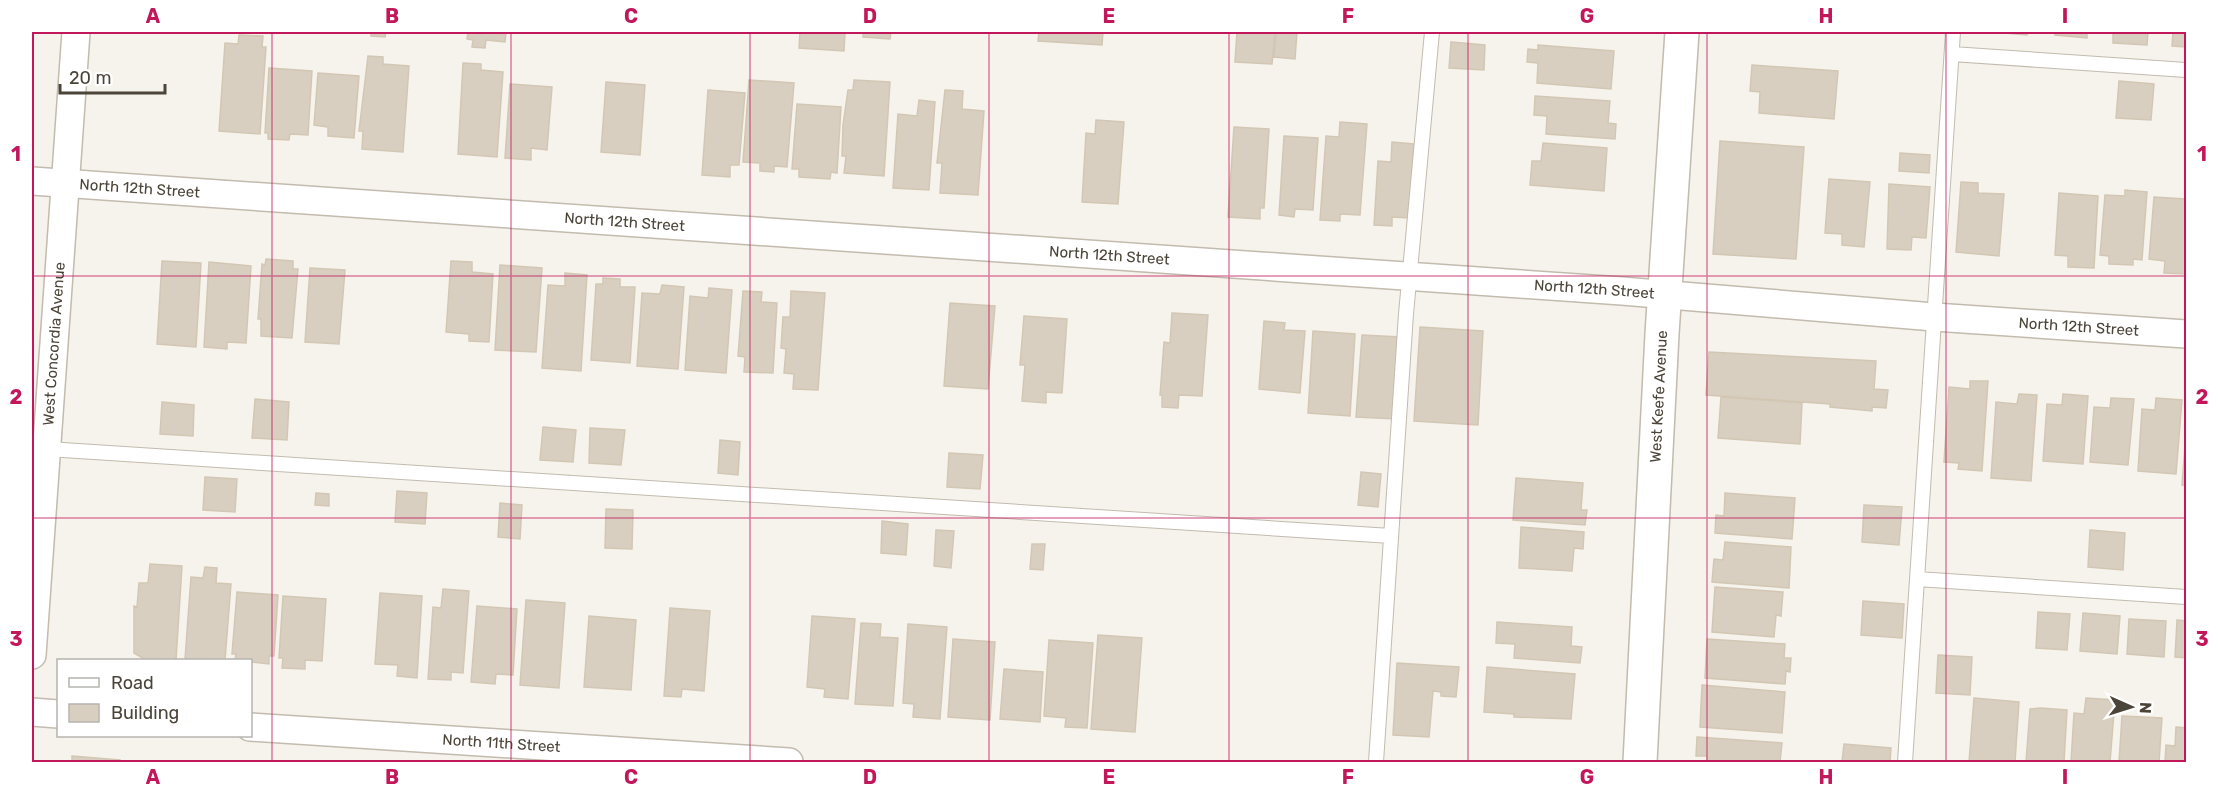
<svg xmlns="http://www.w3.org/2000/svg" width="2218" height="794" viewBox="0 0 2218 794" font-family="Rubik,sans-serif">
	<rect width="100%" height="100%" fill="#f6f3ec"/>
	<path fill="#d8cfc1" stroke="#d3c7b4" stroke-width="1.5" d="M371,32H386L385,37L371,36Z
		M468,32H506L505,42L486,40L485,48L472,47L473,40L467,39Z
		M800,32H845L844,51L799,48Z
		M863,32H891L890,39L863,37Z
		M1039,32H1103L1102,45L1038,41Z
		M1237,32H1275L1272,64L1235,62Z
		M1276,32H1297L1295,59L1274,57Z
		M1992,32H2028L2027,35Z
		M2056,32H2087V38L2055,35Z
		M2113,32H2148L2147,45L2113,43Z
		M2173,32H2186V47L2172,46Z
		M239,35L263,36L262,47H266L260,134L219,131L225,43L238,44Z
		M1451,42L1485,45L1484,70L1449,68Z
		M1538,45L1614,51L1611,89L1537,83L1538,63L1527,62L1528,49L1538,50Z
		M368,56L383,57V64L409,66L403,152L362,149L363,131H359Z
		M463,63L481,64V70L503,72L497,157L458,154Z
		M1752,65L1838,71L1834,119L1759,113L1760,92L1750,91Z
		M269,68L312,71L308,135L290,134L289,140L268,139V133H265Z
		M318,73L359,76L354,138L328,136V127L314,125Z
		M749,80L794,83L787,167L774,166V172L760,171V163L743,162Z
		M854,80L890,82L884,176L844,173L846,156H842L843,125L848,90H853Z
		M2119,81L2154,84L2151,120L2116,118Z
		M606,82L645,85L640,155L601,152Z
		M510,84L552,87L547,150L531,148V160L505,158Z
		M708,90L745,93L739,165H730V177L702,175Z
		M945,90L963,91L962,109L984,111L978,195L940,193L942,163H937Z
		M1535,96L1610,101L1608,123L1616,124L1615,139L1546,134L1547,116L1534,115Z
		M919,100L935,102L929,190L893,188L898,114L917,116Z
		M797,104L841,107L837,173L831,172L830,179L799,177V169H792Z
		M1096,120L1124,122L1118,204L1082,202L1086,133L1095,134Z
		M1340,122L1367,124L1360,215L1340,214V221L1320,220L1326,136L1339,137Z
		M1234,127L1269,129L1264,208H1260V219L1228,217Z
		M1284,136L1318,138L1313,210L1295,209L1294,217L1279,215Z
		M1720,141L1804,147L1796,259L1713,254Z
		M1392,142L1414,144L1409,218L1392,217V226L1374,225L1378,161L1391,162Z
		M1543,143L1607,148L1604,191L1530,185L1532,161H1541Z
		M1900,153L1930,155L1929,173L1899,171Z
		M1829,179L1870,182L1864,247L1842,245V234L1825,233Z
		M1961,182L1978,183V193L2004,194L1999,256L1956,252Z
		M1889,184L1930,187L1926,238L1912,237L1911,250L1887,249Z
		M2125,190L2147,192L2142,260L2133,259V265L2109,264V256L2100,255L2105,195L2125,196Z
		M2059,193L2098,196L2094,268L2068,267V256L2055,255Z
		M2154,197L2186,199V274L2164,273L2165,261L2149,259Z
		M266,259L293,261V269H298L292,338L261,336V319H258L262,264L265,265Z
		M162,261L201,263L196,347L157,344Z
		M451,261L472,262V272L493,274L489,342L469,341V334L446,332Z
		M209,262L251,266L246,343L227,342V349L204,347Z
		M500,265L542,268L536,352L495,350Z
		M310,268L345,270L339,344L305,342Z
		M565,273L587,275L581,371L542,368L548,285L565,286Z
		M603,278L620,279V287H635L630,363L591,360L596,284H603Z
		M662,285L684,287L678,369L637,366L642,293L660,294Z
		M709,288L732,290L726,373L685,370L690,296L708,298Z
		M743,291L762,292L761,302L777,303L773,373L744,372L745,357L738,356Z
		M791,291L825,293L818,390L793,389L794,374L784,373L786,349L781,348L783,317H790Z
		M950,303L995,306L988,389L944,386Z
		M1172,313L1208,315L1202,396L1179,395L1178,408L1162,407V395H1160L1164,342L1170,343Z
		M1024,316L1067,319L1062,393L1046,392V403L1022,401L1025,365H1020Z
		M1264,321L1285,323L1284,330L1305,331L1300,393L1259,389Z
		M1420,327L1483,331L1478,425L1414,421Z
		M1313,331L1355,334L1350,416L1308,413Z
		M1362,335L1401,337L1396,419L1356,417Z
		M1709,352L1876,361L1874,389L1888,390L1886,408L1872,407V411L1830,407V404L1706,395Z
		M1970,381H1988L1982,471L1958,469L1959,463L1944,462L1949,387L1970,389Z
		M2019,394L2037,395L2031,481L1991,478L1996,402L2017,404Z
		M2063,394L2088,396L2083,464L2043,461L2047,404L2062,405Z
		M1721,397L1802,403L1800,444L1718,438Z
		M2111,398L2134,399L2128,465L2090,462L2094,407L2110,408Z
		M2156,398L2182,400L2176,474L2138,471L2142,409L2155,410Z
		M255,399L289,402L287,440L252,438Z
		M162,402L194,405L193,436L160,434Z
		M543,427L576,430L573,462L540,460Z
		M590,428L625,430L621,465L589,463Z
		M2186,431V486L2182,485Z
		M720,440L740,442L738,475L718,473Z
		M949,453L983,455L980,489L947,487Z
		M1361,472L1381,474L1378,507L1358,505Z
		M205,477L237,479L235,512L203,510Z
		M1516,478L1583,483L1581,510H1587L1585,525L1513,520Z
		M397,491L427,493L425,524L395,522Z
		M316,493L329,494V506L315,505Z
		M1725,493L1795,498L1792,539L1715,533L1716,515L1724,516Z
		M500,503L522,505L520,539L498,537Z
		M1864,505L1902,507L1899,545L1862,542Z
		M606,509L633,510L632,549L605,548Z
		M882,521L908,524L906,555L881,553Z
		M1521,527L1584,532L1583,549L1574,548L1572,571L1519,568Z
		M936,530L954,531L951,568L934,566Z
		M2090,530L2125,533L2123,570L2088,567Z
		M1725,542L1791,547L1789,588L1712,582L1714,559L1723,560Z
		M1032,544H1045L1043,570L1030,569Z
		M150,564L182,566L176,660L144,659L134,653V606L137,607L139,583H148Z
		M205,567L217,568L216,583L231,584L225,660L185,659L191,577L203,578Z
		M1715,587L1783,592L1781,616L1776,615L1774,637L1712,632Z
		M443,589L469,591L463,673L451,672V680L428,679L433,607L441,608Z
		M237,592L278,595L274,656H269V664L235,660L236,654H232Z
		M380,593L422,596L417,678L397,676L398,665L375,664Z
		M283,596L326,599L322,661L305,660V669L282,668L283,658H279Z
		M526,600L565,603L559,688L520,685Z
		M1863,601L1904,604L1902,638L1861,635Z
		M477,606L517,609L513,675L496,674L495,684L471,682Z
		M670,608L710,611L704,691L682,689L681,697L664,696Z
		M2038,612L2070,614L2067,650L2036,648Z
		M2083,613L2120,616L2117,654L2080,651Z
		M589,616L636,620L631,690L584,687Z
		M812,616L855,619L848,699L824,697L825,689L807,687Z
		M2129,619L2166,621L2164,657L2127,654Z
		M2177,620L2186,621V658L2175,657Z
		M1497,622L1572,627L1571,646L1582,647L1580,663L1514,658L1515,644L1496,643Z
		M861,623L881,624L880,637L898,638L893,706L855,704Z
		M908,624L947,627L940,719L913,717L914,704L903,703Z
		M1098,635L1142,638L1135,732L1091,729Z
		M953,639L995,642L990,720L948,717Z
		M1707,639L1785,644L1784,658H1791L1790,672L1786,671L1785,684L1705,678Z
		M1049,640L1093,643L1087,728L1065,727L1066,718L1044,716Z
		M1938,655L1972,657L1970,695L1936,693Z
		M1397,663L1459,667L1456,697L1441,696V692L1433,691L1429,737L1393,735Z
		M1487,667L1575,674L1571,719L1514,717V714L1484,712Z
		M1004,669L1043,672L1040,722L1000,719Z
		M1702,685L1785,692L1782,733L1700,727Z
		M1974,698L2019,702L2015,762H1969Z
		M2086,698L2115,700L2110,762H2071L2074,713L2084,714Z
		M2041,708L2067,710L2064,762H2026L2030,709Z
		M2122,716L2162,718L2159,762H2119Z
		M2176,727L2186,728V762H2165L2166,745L2175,746Z
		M1697,737L1782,743L1780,762H1707V756H1696Z
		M1844,744L1891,748L1890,762H1842Z
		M72,756L120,760V762H72Z"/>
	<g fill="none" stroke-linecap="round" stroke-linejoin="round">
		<g stroke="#c2bbae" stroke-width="16">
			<path id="service" d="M1952,54L2186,70
				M32,448L1391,536
				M1917,579L2186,597
				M1376,762L1406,314L1432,32
				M1905,762L1953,32"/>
		</g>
		<g stroke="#c2bbae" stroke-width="30">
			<g id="minor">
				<path id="s1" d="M32,181L1622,291L1934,317L2186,334"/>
				<path id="s2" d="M32,655L76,32"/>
				<path d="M32,712L58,714"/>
				<path id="s3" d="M250,727L789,762"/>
			</g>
		</g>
		<g stroke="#c2bbae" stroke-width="36">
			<g id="tertiary">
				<path id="s4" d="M1640,762L1662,334L1682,32"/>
			</g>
		</g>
		<use href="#service" stroke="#fff" stroke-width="14"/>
		<use href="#minor" stroke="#fff" stroke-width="27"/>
		<use href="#tertiary" stroke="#fff" stroke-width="33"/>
	</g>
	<path fill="none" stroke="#c2185b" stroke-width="1.5" stroke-opacity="0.55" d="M272,32V762M511,32V762M750,32V762M989,32V762M1229,32V762M1468,32V762M1707,32V762M1946,32V762M32,276H2186M32,518H2186"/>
	<g text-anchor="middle" stroke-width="4.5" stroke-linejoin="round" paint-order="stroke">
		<g font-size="15" fill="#4b4439" stroke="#fff">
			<text dy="5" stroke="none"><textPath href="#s1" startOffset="108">North 12th Street</textPath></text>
			<text dy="5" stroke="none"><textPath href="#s1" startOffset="594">North 12th Street</textPath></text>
			<text dy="5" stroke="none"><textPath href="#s1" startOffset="1080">North 12th Street</textPath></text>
			<text dy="5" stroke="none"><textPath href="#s1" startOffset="1566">North 12th Street</textPath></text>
			<text dy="5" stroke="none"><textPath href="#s1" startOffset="2052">North 12th Street</textPath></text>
			<text dy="5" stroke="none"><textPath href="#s2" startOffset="312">West Concordia Avenue</textPath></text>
			<text dy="5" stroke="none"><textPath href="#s4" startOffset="366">West Keefe Avenue</textPath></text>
			<text dy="5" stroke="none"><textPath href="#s3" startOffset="252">North 11th Street</textPath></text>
		</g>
	</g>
	<rect width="2218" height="794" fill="none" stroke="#ffffff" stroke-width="66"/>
	<rect x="57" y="659" width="195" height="78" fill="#ffffff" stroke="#b7b4b0" stroke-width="1.5"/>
	<rect x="69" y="678" width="30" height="9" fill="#ffffff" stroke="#b7b4b0" stroke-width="1.5"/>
	<text x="111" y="689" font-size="18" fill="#4b4439">Road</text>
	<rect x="69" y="704" width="30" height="18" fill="#d8cfc1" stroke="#b7b4b0" stroke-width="1.5"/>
	<text x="111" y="719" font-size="18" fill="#4b4439">Building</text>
	<g transform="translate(2131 707) rotate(93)" stroke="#ffffff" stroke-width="4.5" paint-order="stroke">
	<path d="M0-4.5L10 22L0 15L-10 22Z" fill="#4b4439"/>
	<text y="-9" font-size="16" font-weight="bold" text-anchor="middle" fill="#4b4439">N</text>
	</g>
	<path d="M60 84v9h105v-9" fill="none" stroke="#4b4439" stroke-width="3"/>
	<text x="69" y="84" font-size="18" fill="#4b4439" stroke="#ffffff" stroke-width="4.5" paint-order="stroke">20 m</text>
	<rect x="33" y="33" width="2152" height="728" fill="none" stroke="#c2185b" stroke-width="2"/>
	<g font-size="20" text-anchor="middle" font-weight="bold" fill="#c2185b">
		<text x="153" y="23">A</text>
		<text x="392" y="23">B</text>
		<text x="631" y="23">C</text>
		<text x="870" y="23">D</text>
		<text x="1109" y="23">E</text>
		<text x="1348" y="23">F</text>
		<text x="1587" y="23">G</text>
		<text x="1826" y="23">H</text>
		<text x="2065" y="23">I</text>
		<text x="16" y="161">1</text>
		<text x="2202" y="161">1</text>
		<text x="16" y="404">2</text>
		<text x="2202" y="404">2</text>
		<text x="16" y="646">3</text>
		<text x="2202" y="646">3</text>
		<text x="153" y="784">A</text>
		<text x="392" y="784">B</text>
		<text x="631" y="784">C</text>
		<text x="870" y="784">D</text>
		<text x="1109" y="784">E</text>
		<text x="1348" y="784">F</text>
		<text x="1587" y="784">G</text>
		<text x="1826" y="784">H</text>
		<text x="2065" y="784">I</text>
	</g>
</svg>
